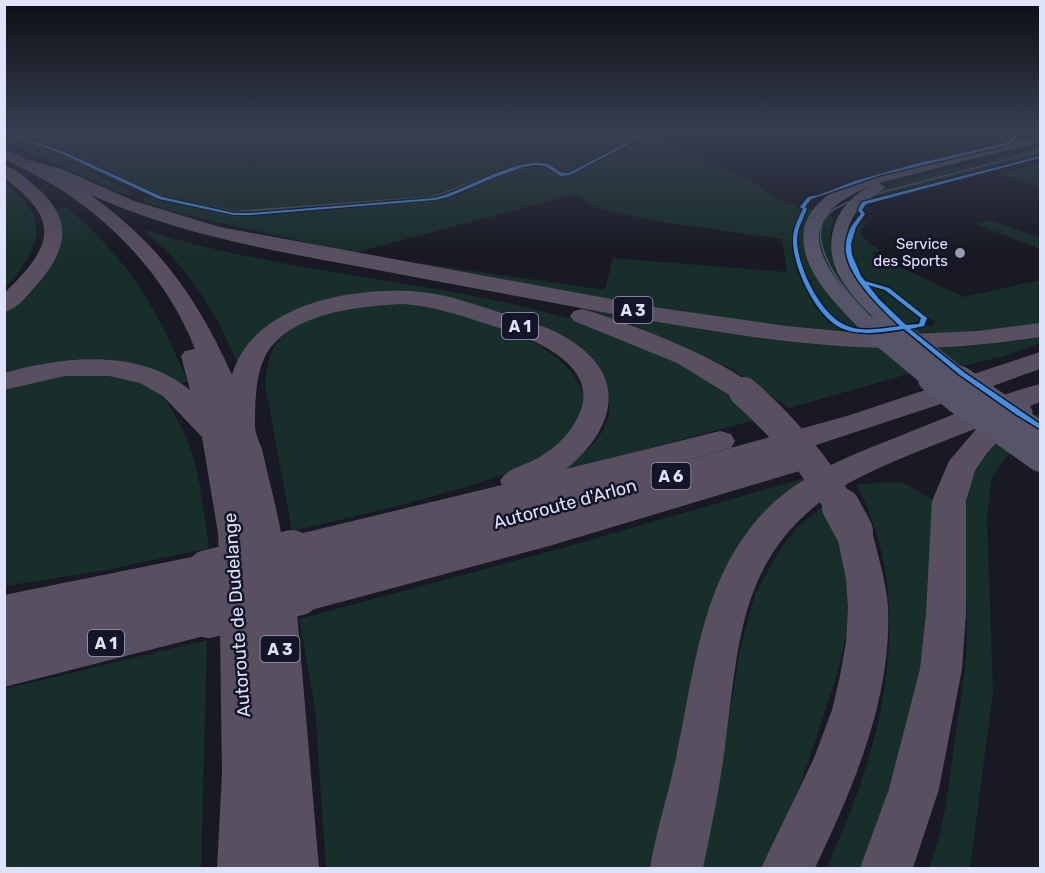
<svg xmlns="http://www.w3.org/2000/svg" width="1045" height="873" viewBox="0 0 1045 873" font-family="Rubik,sans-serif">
	<rect width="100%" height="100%" fill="#181924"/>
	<path fill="#182e2a" d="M8,132H657L665,137L661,141L699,153L713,165L745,177L781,201L811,209L813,212L806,240L869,336C711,326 553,289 397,260L605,290L613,258L787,272L782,239L670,223L595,208L576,194L354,253L181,214L146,203L143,198L155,193L68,151L15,132Z
		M4,134L53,152L135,194L128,196L5,142Z
		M1040,147V155L994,167L984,164L989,163L984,161Z
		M1040,163V186L1001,173Z
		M973,164L988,169L874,198L863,202L857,209L858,211L855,209C874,180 940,172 973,164Z
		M5,182C34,207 48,226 25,262C19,272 13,280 5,288Z
		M67,207C132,265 154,303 188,382L180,383L167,375L141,367L5,378V312L61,224L56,210Z
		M827,213L835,219C815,258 863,297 887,325L873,326L823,265L816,232Z
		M991,220L1040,238V249L976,224Z
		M864,221L867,224L860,230C863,241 872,245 881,250L872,254L964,297L1040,280V324L1018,328L917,336L908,328L932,326L935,322L889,288L866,282C858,269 843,242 857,227C859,225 862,224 864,221Z
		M142,229C279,274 431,278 570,319C609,330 659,352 696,371C720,384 741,402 763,418L551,474C598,450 628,416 597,365L463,302L327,301L239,365C230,349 224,331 214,315C196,283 170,251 142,229Z
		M867,285C884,286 912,305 920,321L905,325Z
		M394,302C447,306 553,333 579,384C585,395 585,407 579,418C571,431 558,447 545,455C511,475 472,485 434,496C387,509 340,520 292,531L265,384C267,370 268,356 276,344C297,312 360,307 394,302Z
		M569,304L880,346L912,373L789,408L730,368L633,325Z
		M1040,336V343L1005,356L957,367L929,346Z
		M76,375C103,375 142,374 163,396C167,400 170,407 173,412C199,453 202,501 209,548L107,570L5,586V389L44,379Z
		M1040,413V429L1013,449L992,476L987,516L993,692L970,868H929C946,825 950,776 956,731C961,698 967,665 967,631C967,589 959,531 969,491C976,457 1010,426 1040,413Z
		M812,476C771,501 744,535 722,577L676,794L654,868H326L315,707L299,619L559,549Z
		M902,482L937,502C933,548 931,594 925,639C916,716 888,796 861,868H826C881,752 921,605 856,484Z
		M826,504C835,531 846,558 849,587C852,632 837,675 823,717C807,769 788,822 760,868H701L709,839L740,650L755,594L777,554L797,527Z
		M207,640L201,868H5V689Z"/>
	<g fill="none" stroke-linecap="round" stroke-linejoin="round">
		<path fill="#4e5362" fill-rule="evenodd" d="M4,132H11L64,150L164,196L234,211L434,196L504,169L535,161L549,163L563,172H568L644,132H653L570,177H559L545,168L535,166L510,173L435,202L234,217L158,200L58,154L4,135Z"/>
		<path fill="#555468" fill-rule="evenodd" d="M1040,135V142L879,183L885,187C878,195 867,199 860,207C824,251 867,292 899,320L902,324L899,328H885C854,300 818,266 836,221C843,205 856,193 872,185C819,208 801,233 840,284C852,299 868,311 878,326L875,330H861C837,305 798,269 804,230C806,215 820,199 833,192C860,177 891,172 920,165C960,155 1000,145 1040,135Z"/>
		<path fill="#584f60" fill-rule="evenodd" d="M4,149L28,160L62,169L134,201L220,227L660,308L786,326L850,332L913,334L977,331L1040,323V337C998,343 956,348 914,348C818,350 723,333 629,317C556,303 482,290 409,276C301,255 189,240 89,194C159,243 198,299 232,375C253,302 357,286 422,292C450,295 476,305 502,313C526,321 552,327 573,342C630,380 612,432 566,469L720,431L731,434L735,441L731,448L620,478L847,416L1040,352V369L959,398L798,451L806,453L811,461L806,469L549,546L300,613L297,612L319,868H217L222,773L220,632L4,687V595L207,554L219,558L218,533L202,437L163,396L140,383L109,376H65L4,390V373C64,356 139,348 190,390L181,356L185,351L195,349C169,282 117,225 57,187C40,177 22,168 4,159ZM403,304C433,306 459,315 487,324C530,337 614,367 572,427C563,441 548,453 534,460C521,467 507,468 500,481L502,485L282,538C277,509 269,481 263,453C261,445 255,434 255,426C255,406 255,378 264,359C285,313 359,306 403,304Z
			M4,165C16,168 27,179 35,186C77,221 66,253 33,289C25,298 17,309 4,312V293C53,247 62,220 4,178Z
			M582,309C617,318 739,364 758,392L754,398L744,400L734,398L677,363L574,321L570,316L574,311Z
			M1040,384V402L1030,406L1033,412L1029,418L1002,437L987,453L975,471L966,501V614L962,669L939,789L913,868H860L889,789L920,669L926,614L932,501L949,461L977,428C931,447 863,470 824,499C740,562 739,642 726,738C721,782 712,825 703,868H650C656,832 668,795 676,758C695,670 701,574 769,507C808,469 863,451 912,431C954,415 997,395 1040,384Z
			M854,517L866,521L872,531C878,556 886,581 888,607C892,699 853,788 815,868H761L814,758L832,710L840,676L846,642L848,608L846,579L836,531L842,521Z"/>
		<path stroke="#475c65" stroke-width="1.5" d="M1040,151L856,199C844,204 824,211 821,226C809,297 987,413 1040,449"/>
		<path stroke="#555468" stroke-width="20" d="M892,324L962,380
			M868,326L933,380"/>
		<path stroke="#555468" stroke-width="26" d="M931,379L958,401L1040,459
			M960,379L1040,435"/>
		<path stroke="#584f60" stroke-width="30" d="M744,392C783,426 815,464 842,509"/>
		<path stroke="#584f60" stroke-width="38" d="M841,507L854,531
			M207,569L292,549
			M208,592L296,571
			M208,619L300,596"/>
		<g stroke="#141528" stroke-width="3">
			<path id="cycleway" d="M4,132L62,151L162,197L234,213H251L435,198C467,189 501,166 534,163C538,163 544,163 548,164C557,168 557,174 569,173L647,132H651L570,175L561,176L545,166L535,165L523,167L493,178L448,197L435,200L251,215H234L159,199L60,153L4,133Z
				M1024,132H1029L1017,137L1008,145L881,175L811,199L805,207L807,209C803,219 797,229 797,240C797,266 820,314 845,325C861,333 883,328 900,326C882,309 849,278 846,252C845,244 847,236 850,229C853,223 857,219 861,214L858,210L862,202L1040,156V158L866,204L862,210L865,214L856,227L851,244L852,255L861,276L865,281L889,288L927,318L924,326L910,329L965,373L1040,424V429L1017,415L960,375L904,329C884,332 858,337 839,327C815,314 793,267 793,240C793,229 798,219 803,209L800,207L808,197L819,195L855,181L915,164L1006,143L1015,135ZM868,285L885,290L921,318L919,324L906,325L879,299Z"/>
		</g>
		<use href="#cycleway" fill="#468fdf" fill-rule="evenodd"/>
	</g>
	<linearGradient id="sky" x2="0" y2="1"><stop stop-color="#0d0e14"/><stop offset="0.52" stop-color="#373e50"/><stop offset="1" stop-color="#373e50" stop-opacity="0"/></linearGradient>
	<rect width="1045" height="254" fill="url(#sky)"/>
	<circle fill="#999cb0" stroke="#141528" stroke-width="2" cx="960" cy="253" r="6"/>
	<g text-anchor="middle" stroke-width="5" stroke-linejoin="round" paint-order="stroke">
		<g font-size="15" fill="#dfe2fb" stroke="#141528" text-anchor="end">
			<text x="948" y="249">Service<tspan x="948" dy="17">des Sports</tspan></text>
		</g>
		<g fill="#141528" stroke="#a2a4bc" stroke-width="1.5">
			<rect x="613.5" y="297" width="39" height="26" rx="4.5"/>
			<rect x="502" y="313" width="36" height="26" rx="4.5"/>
			<rect x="651.5" y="463" width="39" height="26" rx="4.5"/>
			<rect x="88" y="630" width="36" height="26" rx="4.5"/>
			<rect x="260.5" y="636" width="39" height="26" rx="4.5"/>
		</g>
		<g font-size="16" font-weight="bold" fill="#dfe2fb">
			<text x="633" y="316">A 3</text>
			<text x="520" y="332">A 1</text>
			<text x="671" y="482">A 6</text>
			<text x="106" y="649">A 1</text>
			<text x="280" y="655">A 3</text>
		</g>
		<g font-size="18" fill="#dfe2fb" stroke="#141528">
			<text transform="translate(565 504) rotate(-15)" y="6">Autoroute d'Arlon</text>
			<text transform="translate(237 615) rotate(-94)" y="6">Autoroute de Dudelange</text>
		</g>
	</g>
	<rect width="1045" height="873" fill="none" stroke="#dfe2fb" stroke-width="12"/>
</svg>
